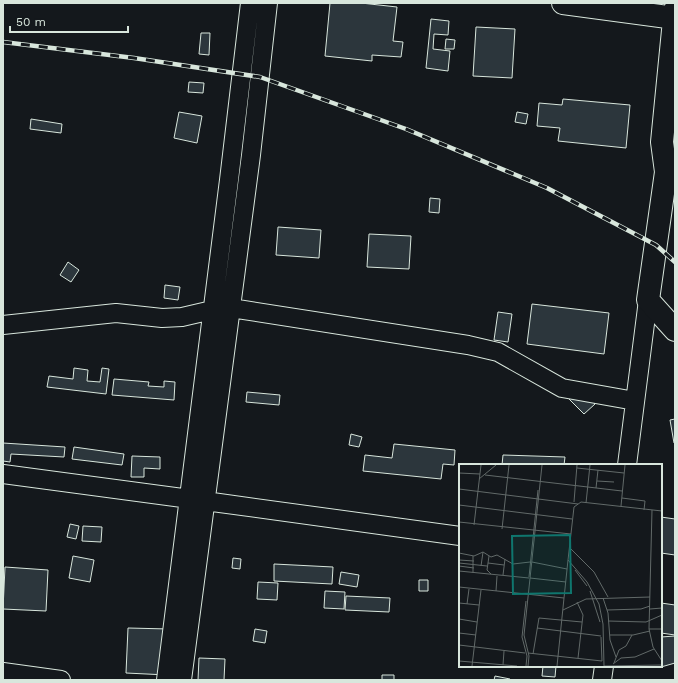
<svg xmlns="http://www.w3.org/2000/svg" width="678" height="683" viewBox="0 0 678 683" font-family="'Work Sans',sans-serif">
	<rect width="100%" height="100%" fill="#14181c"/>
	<path fill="#2c363c" stroke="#d8e6dc" d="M330,3H361L397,7L393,41L403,42L401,57L372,55V61L325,56Z
		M431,19L449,21L448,35L434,34L433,49L450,51L448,71L426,68Z
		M476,27L515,29L512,78L473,76Z
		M201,33H210L209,55L199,54Z
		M446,39L455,40L454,49H445Z
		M189,82L204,83L203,93L188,92Z
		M563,99L630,105L626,148L558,141L560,128L537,126L539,103L562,105Z
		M179,112L202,116L197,143L174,138Z
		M517,112L528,114L526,124L515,122Z
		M31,119L62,124L61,133L30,129Z
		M430,198L440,199L439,213L429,212Z
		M278,227L321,230L319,258L276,255Z
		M369,234L411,236L409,269L367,267Z
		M68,262L79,270L71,282L60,275Z
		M165,285L180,287L178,300L164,298Z
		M532,304L609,313L604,354L527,344Z
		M498,312L512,314L508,342L494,340Z
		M74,368L88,370L87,381L100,382L102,368L109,369L106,394L47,387L49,376L73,379Z
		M114,379L149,382L148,386L164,387V381L175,382L174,400L112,395Z
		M573,382L595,404L584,414L562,392Z
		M247,392L280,395L279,405L246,402Z
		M675,419V443H674L670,420Z
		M351,434L362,437L359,447L349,445Z
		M3,443L65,447L64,457L11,454L10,462L3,461Z
		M394,444L455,450L454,465L443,464L441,479L363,471L365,455L392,458Z
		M74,447L124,454L122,465L72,459Z
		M503,455L565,457L564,465H502Z
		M132,456L160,457V469L144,468V477H131Z
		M661,517L675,519V555L661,553Z
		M70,524L79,526L76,539L67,537Z
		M83,526L102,527L101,542L82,541Z
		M73,556L94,560L90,582L69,578Z
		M233,558L241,559L240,569L232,568Z
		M274,564L333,567L332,584L274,581Z
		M5,567L48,570L46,611L3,609Z
		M341,572L359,575L357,587L339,584Z
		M419,580H428V591H419Z
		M258,582L278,583L277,600L257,599Z
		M325,591L345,592L344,609L324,608Z
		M346,596L390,598L389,612L345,610Z
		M661,603L675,605V635L661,633Z
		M128,628L169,629L167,675L126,673Z
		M255,629L267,631L265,643L253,641Z
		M675,636V663L661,667V637Z
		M199,658L225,659L224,680H198Z
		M543,666H556L555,677L542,676Z
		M382,675H394V680H382Z
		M495,676L510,679V680H494Z"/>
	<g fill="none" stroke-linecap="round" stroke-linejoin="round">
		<g stroke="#d8e6dc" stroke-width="20">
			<path id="minor" d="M231,308L468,345L498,352L562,388L635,401
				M3,325L116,313L162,318L182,317L212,310
				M627,465L648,300
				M3,474L190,499
				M205,501L460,536
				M3,672L61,680
				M166,680L229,180L250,3
				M182,680L251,155L268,3
				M602,680L604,666"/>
		</g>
		<g stroke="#d8e6dc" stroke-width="24">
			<path id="major" d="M563,3L675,18
				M675,10L662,142L666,172L648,300L675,330"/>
		</g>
		<use href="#minor" stroke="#14181c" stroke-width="18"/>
		<use href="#major" stroke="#14181c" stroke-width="22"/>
		<g stroke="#d8e6dc" stroke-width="4.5">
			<path id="rail" d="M3,42L134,58L260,77L406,129L547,188L656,245L675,262"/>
		</g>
		<use href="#rail" stroke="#14181c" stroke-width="3" stroke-dasharray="9" stroke-linecap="butt"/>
	</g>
	<g transform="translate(459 464)">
		<rect width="203" height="203" fill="#14181c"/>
		<path fill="none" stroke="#626a69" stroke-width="1" d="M118,4L165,9M0,9L21,10M26,11L163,27M20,15L37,1M138,17L155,18M137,24L139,6M0,25L119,40M163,34L186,37L185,46M115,38L118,1M127,39L131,1M0,41L113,55M162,42L166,1M193,46L190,165L194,183L203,197M0,58L112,70M15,61L22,1M43,65L50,1M111,84L135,108L149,133M24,88L32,93L38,91L54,100L71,98M0,89L15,92L24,88M14,92V109M30,92L28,106L32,110M0,96L15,97M73,98L108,105M0,99L28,102M29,99L45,101M0,102L15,104M22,102L24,88M116,106L128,122M0,107L70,114M44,111L46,95M70,113L79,26M71,114L107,118M0,123L105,134L109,96M37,127L38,112M131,127L141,158M144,134L149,149L151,176L157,193M118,138L124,151L119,194M0,139L20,141M8,140L10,125M191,145L203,144M104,146L127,135L191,133M148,146L182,145L191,142M0,155L18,158M149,157L187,158L203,151M78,164L142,172M190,165H203M0,169L17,171M151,171H174L191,167M142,173L143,197M0,181L66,189M69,189L143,197M74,190L80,154L123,158M0,197L58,202M155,199L160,186L167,182L173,171M154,200L162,194L176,193L195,185M44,201L45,187M13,202L22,126M67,202L68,192L63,173L67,137M69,202L70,192L65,171L83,1M98,202L105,134M145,202L203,201M145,202L144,160L140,140L128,118L109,96L115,43L122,38L203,47"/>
		<path fill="#0f766e" fill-opacity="0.15" stroke="#0f766e" stroke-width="2" d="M111,71L112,129L54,130L53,72Z"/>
		<rect width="203" height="203" fill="none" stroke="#d8e6dc" stroke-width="2"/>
	</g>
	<rect width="678" height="683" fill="none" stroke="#d8e6dc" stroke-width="8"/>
	<path d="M10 26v6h118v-6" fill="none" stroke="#d8e6dc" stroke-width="2"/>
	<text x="16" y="26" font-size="12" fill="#d8e6dc" stroke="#14181c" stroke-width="3" paint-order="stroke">50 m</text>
</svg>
